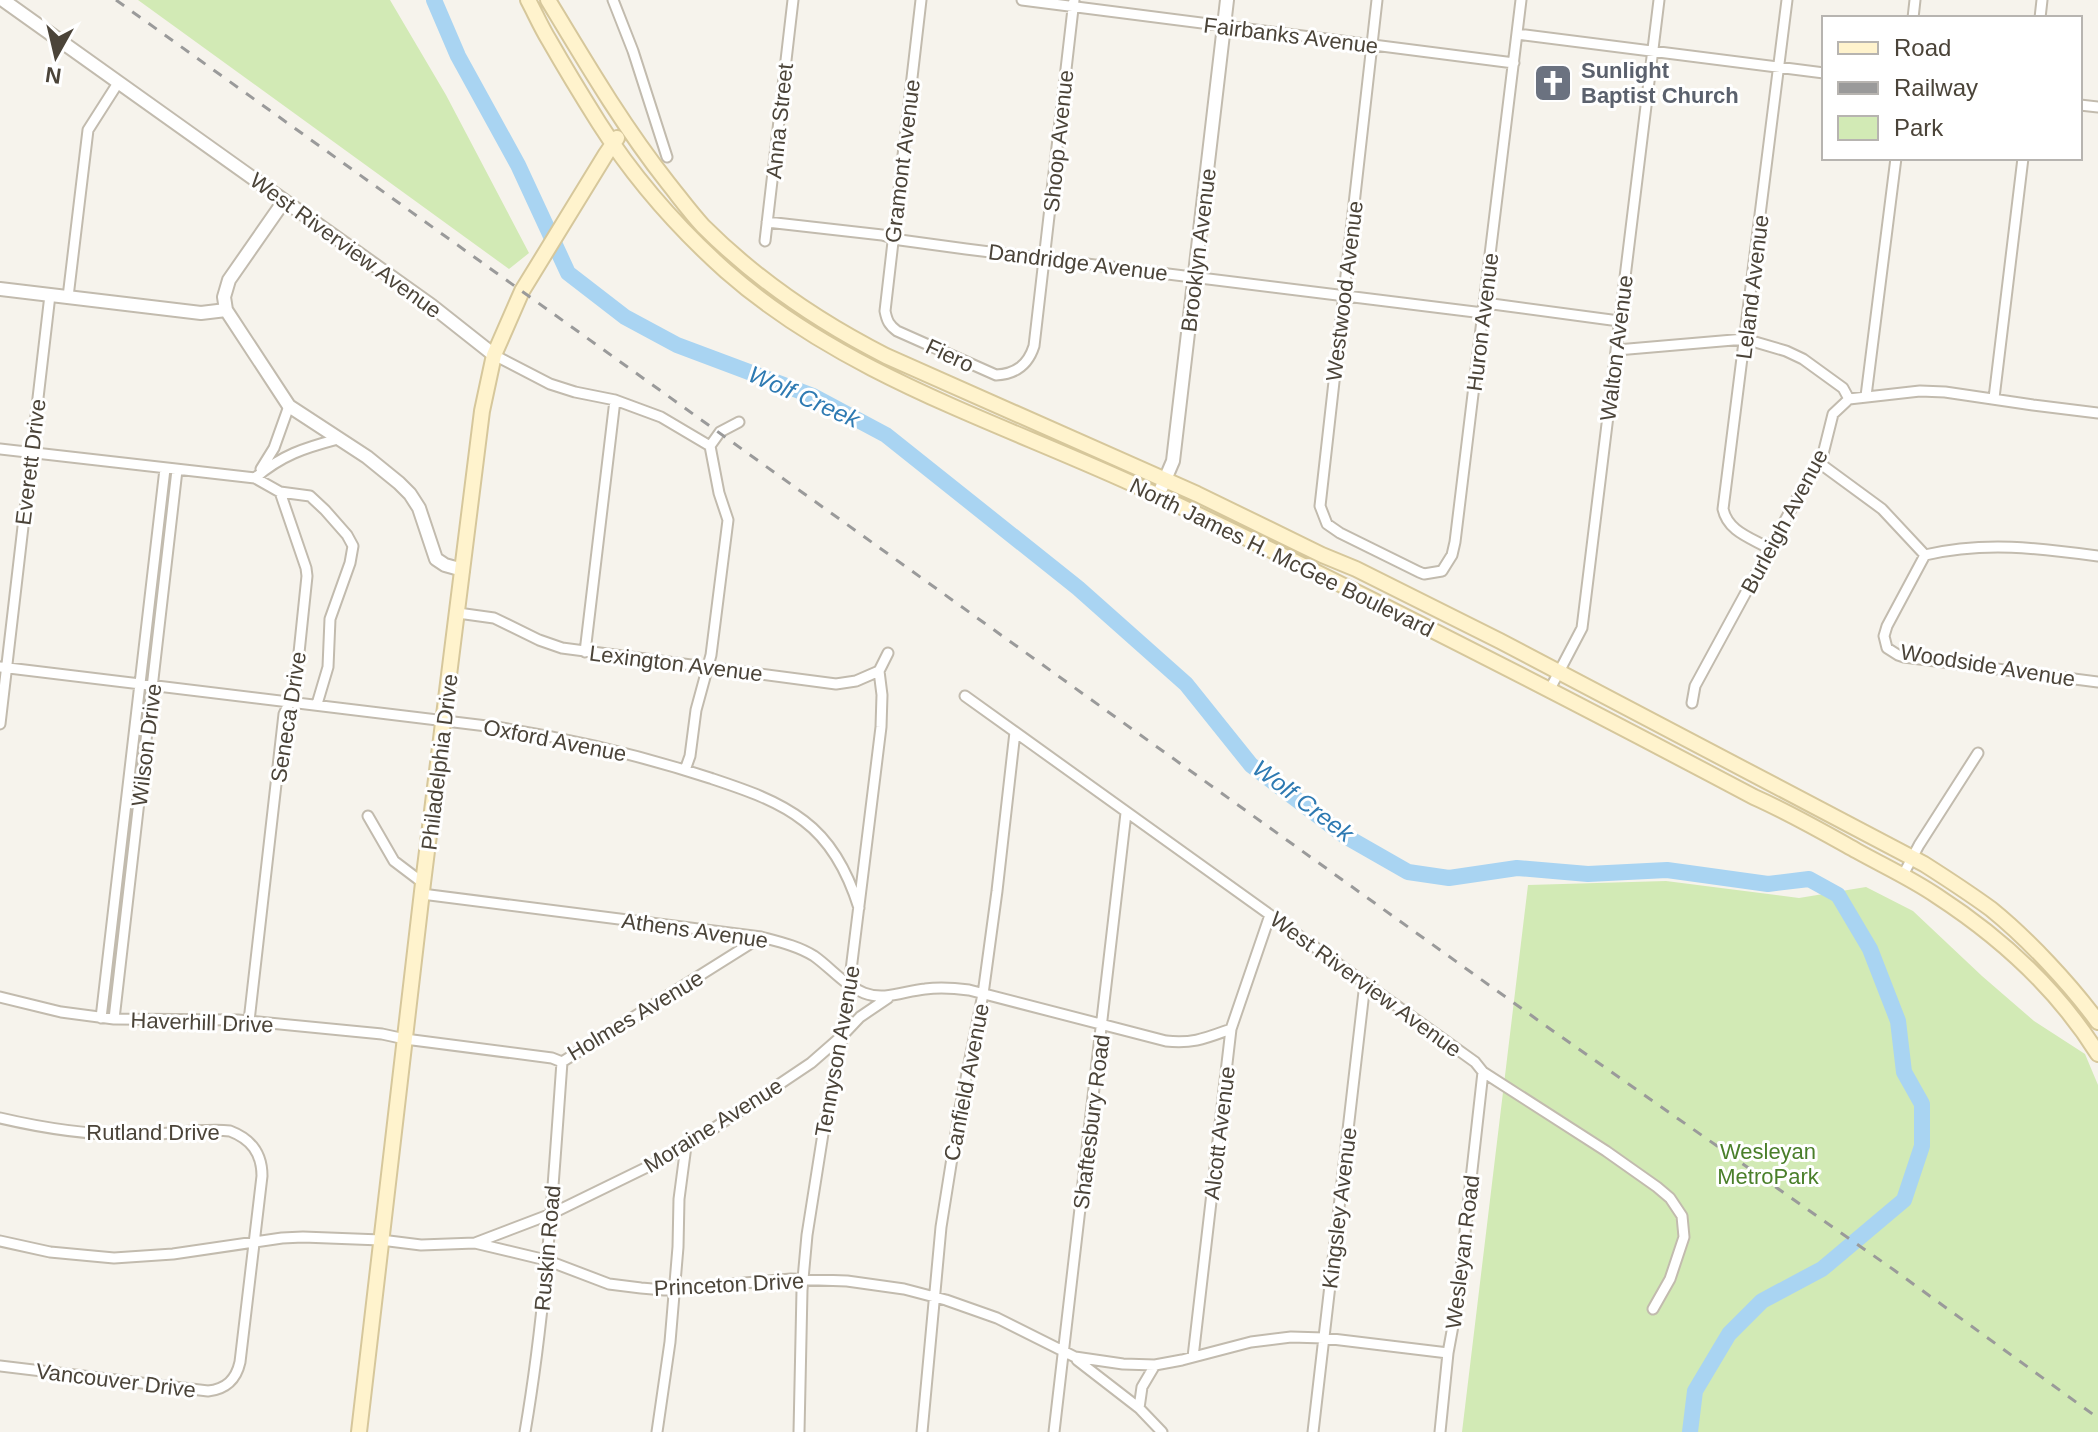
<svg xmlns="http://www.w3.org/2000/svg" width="2098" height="1432" viewBox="0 0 2098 1432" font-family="Arial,sans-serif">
	<rect width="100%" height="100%" fill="#f6f3ec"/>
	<path fill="#d2eab5" d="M138,0H390L446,95L529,253L509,269Z
		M1666,881L1799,898L1866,887L1913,911L1982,976L2034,1021L2085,1054L2098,1085V1432H1462L1528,885Z"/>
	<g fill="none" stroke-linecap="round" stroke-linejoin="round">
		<path stroke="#a9d4f2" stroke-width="16" d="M434,0L458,56L518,165L568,273L625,317L677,345L813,396L886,435L1078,588L1186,684L1251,765L1345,836L1408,872L1449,878L1517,868L1588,874L1667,870L1768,884L1809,879L1838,895L1870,949L1898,1021L1904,1072L1922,1104V1146L1904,1200L1822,1269L1762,1301L1729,1334L1695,1391L1690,1432"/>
		<g stroke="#c2bbae" stroke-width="13">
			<path id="minor" d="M613,0L633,51L667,157
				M921,0L885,311C887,321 889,325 897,331L996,375C1016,374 1028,365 1034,346L1074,0
				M1022,0L1514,63
				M1377,0L1320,506L1327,524L1340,533L1419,572L1424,574L1442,571L1452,555L1455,542L1521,0
				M1913,18L1915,0
				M2040,18L2042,0
				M1517,34L1824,73
				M2080,105L2098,107
				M767,222L882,235L900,240L966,249L1483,313
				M765,241L793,0
				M68,297L88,130L118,83
				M1485,303L1619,321
				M1617,350L1745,339L1786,351L1803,359L1843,388L1849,399
				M494,355L550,384L575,392L615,400L661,417L710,446
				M1866,396L1896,158
				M1994,398L2023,158
				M0,449L255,478L280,492L306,568L307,576L295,691L284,714L249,1021
				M1818,462L1882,509L1925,555
				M261,469L274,448L289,406
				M255,478C282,455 304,448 338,439
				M280,492L310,496L325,510L347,535L353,546L350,563L330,619L328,667L317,704
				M1770,549C1752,538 1728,532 1723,509L1787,0
				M2098,556C2038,548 1985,541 1925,555L1887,626L1884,636L1887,648L1898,655L1904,657L2098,682
				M458,613L494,618L539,640L562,648L836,684L856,681L879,671L888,653
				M585,652L615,400
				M0,667L495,727C568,738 639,755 710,778C743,789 777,800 804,821C832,842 849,876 859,908
				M1550,689L1582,628L1659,0
				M965,696L1475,1062L1483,1072L1606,1151L1657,1187L1670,1198L1682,1216L1684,1237L1670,1279L1653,1309
				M1692,703L1695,686L1800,493L1822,458L1833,414L1849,399L1920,391L1945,392L2033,405L2098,413
				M0,724L50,295
				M685,770L690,756L696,710L711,655L728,520L719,493L710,446L720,432L739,422
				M368,816L394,861L423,883
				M1903,875L1919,845L1978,753
				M422,894L761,937C780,942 798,946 814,956C831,968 844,985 864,993C885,1001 904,991 925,989C940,987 954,988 969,990L1166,1041C1193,1044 1206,1038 1231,1029
				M0,997L61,1012L114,1019L238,1020L382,1034L405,1039L552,1058L562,1062
				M101,1018L165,469
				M114,1019L177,470
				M562,1062L761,937
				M0,1118C47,1129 94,1136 142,1135C170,1134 204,1128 230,1131C251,1139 262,1153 262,1176L240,1362C236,1380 226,1389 208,1391L0,1366
				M0,1241L50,1252L114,1258L173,1254L282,1238L303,1237L381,1240L421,1245L475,1243L546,1260L609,1284L641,1288L664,1290L791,1279L847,1281L904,1289L946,1300L997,1318L1075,1357L1123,1364L1155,1365L1182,1360L1251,1342L1291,1337L1324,1338L1448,1353
				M475,1243L551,1214L680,1151L811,1063L843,1035L860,1017L888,998
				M1193,1357L1231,1029L1270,915
				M1077,1360L1139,1408L1162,1432
				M1139,1408L1142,1387L1155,1365
				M525,1432C546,1310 553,1186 562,1062
				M657,1432L670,1342L678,1247L679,1199L686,1146
				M799,1432L802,1290L807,1235L825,1121L843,1035L881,727L882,695L879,671
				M922,1432L941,1227L960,1108L983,994L997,891L1015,732
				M1054,1432L1126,813
				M1313,1432L1365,983
				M1440,1432L1448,1353L1457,1304L1483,1072"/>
		</g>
		<g stroke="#c2bbae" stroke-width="16">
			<path id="tertiary" d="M3,0L432,306L494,355
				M284,201L229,280L224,297L226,310L289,406L367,457L399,483L410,494L419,508L436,559L445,565L463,570
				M0,289L201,313L226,310
				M1158,496L1173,461L1227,0"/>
		</g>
		<g stroke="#d6c79b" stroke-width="18">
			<path id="secondary" d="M528,0C535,13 541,27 549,40C565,68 582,96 599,123C634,178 678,228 726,271C845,376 1002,423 1144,489C1350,586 1552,690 1754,797C1790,813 1823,832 1857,851C1884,866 1912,879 1937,896C2000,937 2058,990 2098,1054
				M548,0C586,63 623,126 668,183C680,198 691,213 703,226C757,280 819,322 886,356L1197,494L1322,555L1356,569L1500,641L1924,864C1946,878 1969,893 1991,909C2028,939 2070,984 2098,1022
				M359,1432L423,883L482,411L494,355L522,291L606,154L617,138"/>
		</g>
		<use href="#minor" stroke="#fff" stroke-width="9"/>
		<use href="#tertiary" stroke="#fff" stroke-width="12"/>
		<use href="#secondary" stroke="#fff3cd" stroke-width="14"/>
		<path stroke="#9a9a9a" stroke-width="3" stroke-dasharray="10 10" stroke-linecap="butt" d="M116,0L1553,1031L1894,1270L2098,1418"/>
	</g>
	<defs>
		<g id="church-square" transform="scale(2)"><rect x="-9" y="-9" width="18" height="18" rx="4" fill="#6b7280" stroke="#fff"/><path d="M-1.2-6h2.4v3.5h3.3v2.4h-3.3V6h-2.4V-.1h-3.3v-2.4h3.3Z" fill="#fff"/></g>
	</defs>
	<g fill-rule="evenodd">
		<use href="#church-square" x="1553" y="83"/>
	</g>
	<g text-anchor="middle" stroke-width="6" stroke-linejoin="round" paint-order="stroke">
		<g font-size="22" fill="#4b4439" stroke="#fff">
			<text transform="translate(1291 35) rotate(7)" y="8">Fairbanks Avenue</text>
			<text transform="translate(779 121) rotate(-84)" y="8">Anna Street</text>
			<text transform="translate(1058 141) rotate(-84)" y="8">Shoop Avenue</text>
			<text transform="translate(902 161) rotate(-83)" y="8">Gramont Avenue</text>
			<text transform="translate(346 245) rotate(36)" y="8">West Riverview Avenue</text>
			<text transform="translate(1198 250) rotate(-83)" y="8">Brooklyn Avenue</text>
			<text transform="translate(1078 262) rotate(7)" y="8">Dandridge Avenue</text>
			<text transform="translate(1752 287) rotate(-83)" y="8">Leland Avenue</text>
			<text transform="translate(1344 291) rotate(-83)" y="8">Westwood Avenue</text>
			<text transform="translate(1482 322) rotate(-83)" y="8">Huron Avenue</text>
			<text transform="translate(1616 348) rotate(-83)" y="8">Walton Avenue</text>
			<text transform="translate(950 355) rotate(25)" y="8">Fiero</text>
			<text transform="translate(30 462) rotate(-83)" y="8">Everett Drive</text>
			<text transform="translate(1784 521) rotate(-62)" y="8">Burleigh Avenue</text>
			<text transform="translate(1282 557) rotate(26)" y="8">North James H. McGee Boulevard</text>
			<text transform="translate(676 663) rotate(7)" y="8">Lexington Avenue</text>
			<text transform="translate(1988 665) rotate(9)" y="8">Woodside Avenue</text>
			<text transform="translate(288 717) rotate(-81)" y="8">Seneca Drive</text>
			<text transform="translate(555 740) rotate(11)" y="8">Oxford Avenue</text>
			<text transform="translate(146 745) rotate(-83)" y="8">Wilson Drive</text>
			<text transform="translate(439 762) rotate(-83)" y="8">Philadelphia Drive</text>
			<text transform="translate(695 930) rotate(8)" y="8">Athens Avenue</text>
			<text transform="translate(1366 984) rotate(36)" y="8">West Riverview Avenue</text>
			<text transform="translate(635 1015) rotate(-31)" y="8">Holmes Avenue</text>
			<text transform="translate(202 1022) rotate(2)" y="8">Haverhill Drive</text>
			<text transform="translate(837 1051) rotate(-80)" y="8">Tennyson Avenue</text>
			<text transform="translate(966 1082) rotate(-79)" y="8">Canfield Avenue</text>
			<text transform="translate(1091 1122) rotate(-83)" y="8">Shaftesbury Road</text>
			<text transform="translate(713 1125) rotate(-32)" y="8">Moraine Avenue</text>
			<text x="153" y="1140">Rutland Drive</text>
			<text transform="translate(1219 1133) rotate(-83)" y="8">Alcott Avenue</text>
			<text transform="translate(1339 1208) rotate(-83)" y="8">Kingsley Avenue</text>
			<text transform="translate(547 1248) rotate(-85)" y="8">Ruskin Road</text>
			<text transform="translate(1462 1252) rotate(-83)" y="8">Wesleyan Road</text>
			<text transform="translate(729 1284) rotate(-3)" y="8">Princeton Drive</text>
			<text transform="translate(116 1380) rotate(7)" y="8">Vancouver Drive</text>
		</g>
		<g font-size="22" font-weight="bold" fill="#5b616d" stroke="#fff" text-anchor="start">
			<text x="1581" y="78">Sunlight<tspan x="1581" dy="25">Baptist Church</tspan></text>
		</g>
		<g font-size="22" fill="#4a7f2a" stroke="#fff">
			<text x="1768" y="1159">Wesleyan<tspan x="1768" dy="25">MetroPark</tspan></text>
		</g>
		<g font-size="24" font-style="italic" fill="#2e7ab2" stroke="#fff">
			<text transform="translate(804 397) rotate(24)" y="8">Wolf Creek</text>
			<text transform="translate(1303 801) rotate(37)" y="8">Wolf Creek</text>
		</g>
	</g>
	<rect x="1822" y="16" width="260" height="144" fill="#ffffff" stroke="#b7b4b0" stroke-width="2"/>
	<rect x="1838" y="42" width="40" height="12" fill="#fff3cd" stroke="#b7b4b0" stroke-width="2"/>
	<text x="1894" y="56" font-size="24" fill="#4b4439">Road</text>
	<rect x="1838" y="82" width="40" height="12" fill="#9a9a9a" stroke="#b7b4b0" stroke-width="2"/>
	<text x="1894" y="96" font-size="24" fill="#4b4439">Railway</text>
	<rect x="1838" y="116" width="40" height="24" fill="#d2eab5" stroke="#b7b4b0" stroke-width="2"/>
	<text x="1894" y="136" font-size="24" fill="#4b4439">Park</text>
	<g transform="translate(56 56) rotate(188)" stroke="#ffffff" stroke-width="6" paint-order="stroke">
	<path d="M0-6L14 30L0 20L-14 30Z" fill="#4b4439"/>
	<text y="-12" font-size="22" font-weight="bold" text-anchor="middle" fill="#4b4439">N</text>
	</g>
</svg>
